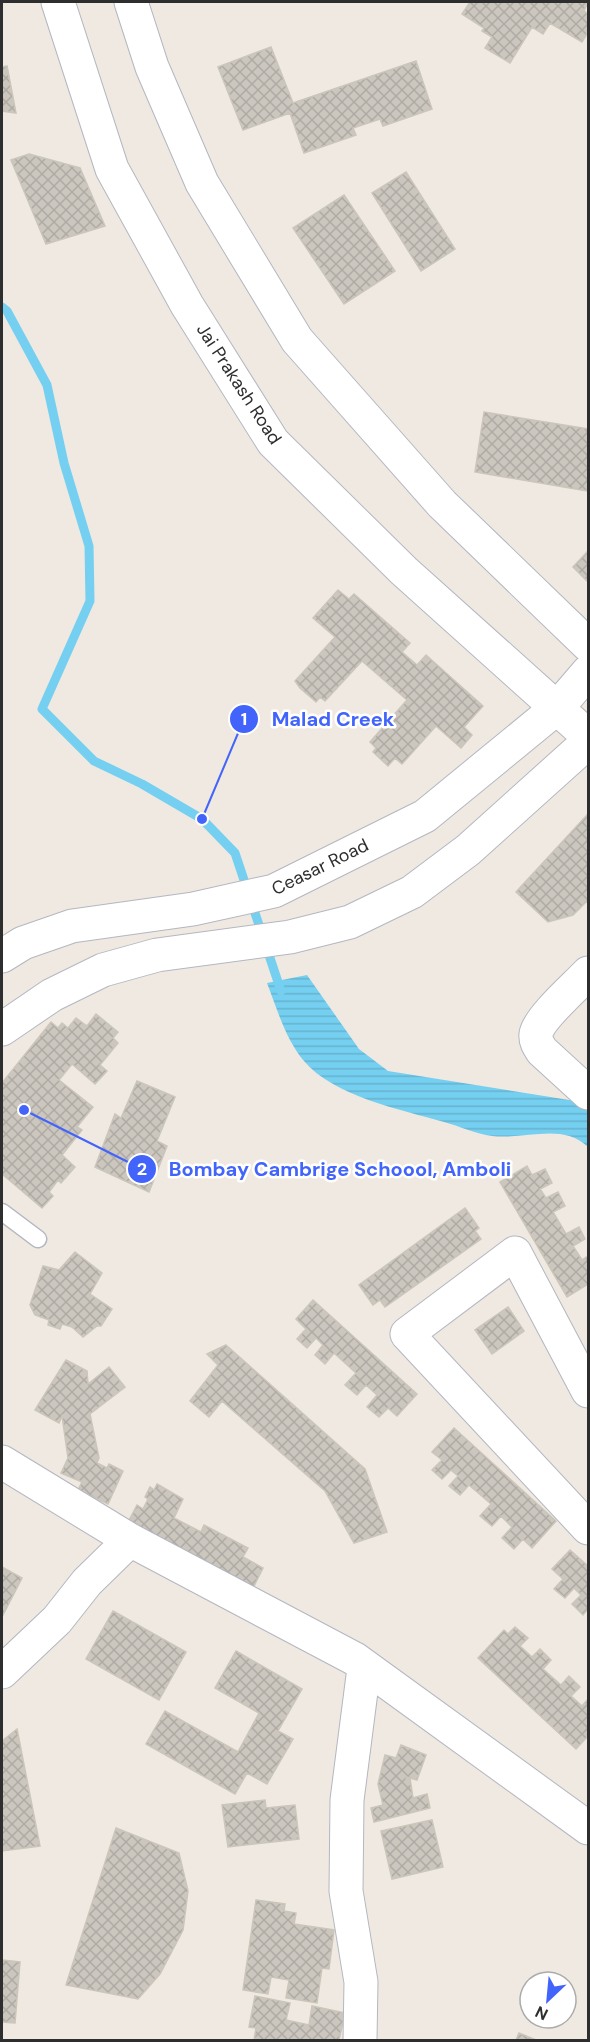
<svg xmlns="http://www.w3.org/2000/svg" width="590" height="2042" viewBox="0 0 590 2042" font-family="'DM Sans',sans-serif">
	<defs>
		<pattern id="water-rules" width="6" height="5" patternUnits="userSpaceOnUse" patternTransform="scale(1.5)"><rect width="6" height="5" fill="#75cff0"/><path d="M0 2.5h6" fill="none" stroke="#66b2ce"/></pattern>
		<pattern id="building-cross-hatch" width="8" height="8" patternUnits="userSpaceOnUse" patternTransform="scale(1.5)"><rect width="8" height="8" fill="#cbc7bf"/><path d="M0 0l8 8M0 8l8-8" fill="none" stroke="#afaba4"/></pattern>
	</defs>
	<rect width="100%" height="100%" fill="#efe9e1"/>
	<path fill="url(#water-rules)" d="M307,975L359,1049L388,1071L588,1103V1147C563,1122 524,1140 492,1136C476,1134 459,1126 444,1122C402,1110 333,1096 304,1061C286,1040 277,1009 267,983Z"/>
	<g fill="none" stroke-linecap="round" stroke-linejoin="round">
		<path stroke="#75cff0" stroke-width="9" d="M2,307L7,311L47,385L64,463L89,546L90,601L42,709L94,761L142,784L202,819L235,853L281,991"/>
	</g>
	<path fill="url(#building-cross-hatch)" stroke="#cbc5ba" stroke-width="1.5" d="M470,2H588L584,11L588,14V32L582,42L550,23L543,34L532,27L510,63L485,48L492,37L482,31L484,28L462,14Z
		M271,47L293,103L416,61L432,109L383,126L380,119L353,128L356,135L304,153L290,113L243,130L218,67Z
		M7,66L16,113L2,111V67Z
		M29,154L80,168L105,226L46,244L11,160Z
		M406,172L455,249L421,271L372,193Z
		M344,195L395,271L344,304L293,228Z
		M484,412L588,429V491L475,472Z
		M588,551V582L573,567Z
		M338,590L349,599L354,594L410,643L402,652L417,665L426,655L483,706L464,727L472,735L461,748L436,726L402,764L395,758L388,766L373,752L376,748L370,742L407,700L362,661L325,701L320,697L316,702L300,688L295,681L335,637L313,618Z
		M588,814V902L587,901L573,915L548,922L516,892Z
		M96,1014L118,1032L113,1038L118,1043L100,1065L107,1071L95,1084L72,1064L59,1080L93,1107L77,1127L82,1130L62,1155L75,1167L61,1183L58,1180L49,1192L53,1196L42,1208L2,1174V1083L51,1022L58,1028L62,1023L68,1028L76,1018L87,1026Z
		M137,1081L175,1097L157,1141L167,1146L149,1192L95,1167L115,1114L121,1118Z
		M527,1166L532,1175L545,1169L552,1183L540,1189L546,1198L558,1192L565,1206L553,1212L566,1234L579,1227L585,1239L573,1246L582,1260L588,1256V1284L567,1297L500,1182Z
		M465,1208L479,1228L475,1231L481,1239L385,1307L380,1300L373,1305L359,1285Z
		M75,1252L102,1273L90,1294L112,1309L101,1326H97L83,1337L72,1327L62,1324L60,1329L48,1325L49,1320L35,1315L30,1305L43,1266L59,1270Z
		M313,1300L417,1394L397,1416L388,1408L379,1417L367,1407L377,1395L366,1385L357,1395L345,1385L356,1373L334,1353L325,1364L315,1355L323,1345L316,1338L307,1348L297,1339L306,1329L296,1319Z
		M508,1307L524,1331L492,1354L475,1330Z
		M226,1345L365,1469L387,1532L354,1543L325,1491L222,1401L209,1417L190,1401L218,1365L207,1354Z
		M66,1360L87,1371L88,1384L109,1367L125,1387L90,1414L99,1458L97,1463L107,1468L109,1464L123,1471L108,1504L78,1490L82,1482L61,1473L68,1458L62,1416L59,1423L35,1410Z
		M454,1428L556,1521L532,1548L523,1539L514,1549L502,1538L512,1527L501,1516L492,1526L480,1516L491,1504L469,1485L460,1495L449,1486L458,1476L451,1470L442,1479L432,1470L442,1460L432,1452Z
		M157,1484L183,1499L174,1518L201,1532L204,1525L248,1548L243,1557L263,1568L250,1594L125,1528L137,1505L143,1509L148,1499L145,1497L150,1487L154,1490Z
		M570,1550L588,1566V1609L583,1615L572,1604L581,1595L574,1588L565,1598L554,1589L563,1579L552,1569Z
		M2,1567L22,1578L2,1617Z
		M113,1611L186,1652L159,1700L86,1659Z
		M515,1627L528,1638L520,1646L532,1657L540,1649L551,1660L543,1669L561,1685L569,1676L580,1687L571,1696L582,1706L588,1699V1736L576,1749L478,1658L504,1630L508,1634Z
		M236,1651L302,1689L278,1731L293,1739L267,1784L247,1773L235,1794L146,1744L165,1711L238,1752L259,1713L215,1688Z
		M17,1729L40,1846L2,1851V1741Z
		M401,1745L426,1755L417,1780L407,1777L406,1779L410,1778L413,1798L427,1794L430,1808L374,1822L371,1808L383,1805L378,1784L385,1755L396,1758Z
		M265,1800L266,1808L295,1805L299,1839L228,1847L222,1805Z
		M432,1820L443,1867L392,1879L381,1831Z
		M116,1828L179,1853L188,1891L183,1930L160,1974L138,1999L66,1985Z
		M256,1900L285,1904L284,1911L296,1913L294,1924L334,1930L329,1969L322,1968L317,2003L286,1998L289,1980L271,1977L268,1994L243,1990Z
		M2,1960L20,1962L15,2023L2,2022Z
		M255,1996L290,2003L286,2020L309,2025L312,2006L345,2013L339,2040H254L256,2028L249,2027Z
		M519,2033L536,2040H516Z"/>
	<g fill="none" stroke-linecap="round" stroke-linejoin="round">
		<g stroke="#b4b7c1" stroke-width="19">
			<path id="lane" d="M2,1212L38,1239"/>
		</g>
		<g stroke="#b4b7c1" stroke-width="35">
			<path id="street" d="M588,973C576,986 539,1018 536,1034C535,1040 538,1045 542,1051L588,1093
				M588,1391L515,1253L407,1334L588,1528
				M2,1462L130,1540L355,1659L588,1828
				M2,1672L57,1620L87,1582L130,1540
				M360,2040L361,1982L346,1891L347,1800L364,1668"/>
		</g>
		<g stroke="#b4b7c1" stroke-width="35">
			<path id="secondary" d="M58,2L112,169L187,305L273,442L404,571L588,736
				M131,2L152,67L202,183L297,340L442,504L588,645
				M2,956L23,943L72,926L193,909L274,891L425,816L558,707L588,672
				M2,1029L52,995L103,970L157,955L290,937L350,922L412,892L468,850L588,742"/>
		</g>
		<use href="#lane" stroke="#fff" stroke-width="16"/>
		<use href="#street" stroke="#fff" stroke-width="33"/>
		<use href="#secondary" stroke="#fff" stroke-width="33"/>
	</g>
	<g text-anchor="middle" stroke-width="5" stroke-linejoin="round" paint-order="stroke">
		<g font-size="18" fill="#2e2e2e" stroke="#fff">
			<text transform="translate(239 384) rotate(57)" y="6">Jai Prakash Road</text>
			<text transform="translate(320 867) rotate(-26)" y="6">Ceasar Road</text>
		</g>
	</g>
	<path fill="none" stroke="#4264fb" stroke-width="2" d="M202 819L244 719M24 1110L142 1169"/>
	<g fill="#4264fb" stroke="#fff" stroke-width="2">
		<circle cx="202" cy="819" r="6"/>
		<circle cx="24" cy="1110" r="6"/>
		<circle cx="244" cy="719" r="15"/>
		<circle cx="142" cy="1169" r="15"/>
	</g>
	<g font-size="18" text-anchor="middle" font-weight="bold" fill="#fff">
		<text x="244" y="725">1</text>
		<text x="142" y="1175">2</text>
	</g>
	<g font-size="20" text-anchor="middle" font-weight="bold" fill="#4264fb" stroke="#fff" stroke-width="5" stroke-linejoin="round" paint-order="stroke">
		<text x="333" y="726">Malad Creek</text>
		<text x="340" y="1176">Bombay Cambrige Schoool, Amboli</text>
	</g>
	<rect width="590" height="2042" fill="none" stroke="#2e2e2e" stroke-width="6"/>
	<g transform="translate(548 2000) rotate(206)"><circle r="28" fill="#ffffff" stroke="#ababab" stroke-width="1.5"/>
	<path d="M0-4.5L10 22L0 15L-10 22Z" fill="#4264fb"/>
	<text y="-9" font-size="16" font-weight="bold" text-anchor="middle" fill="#2e2e2e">N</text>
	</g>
</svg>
